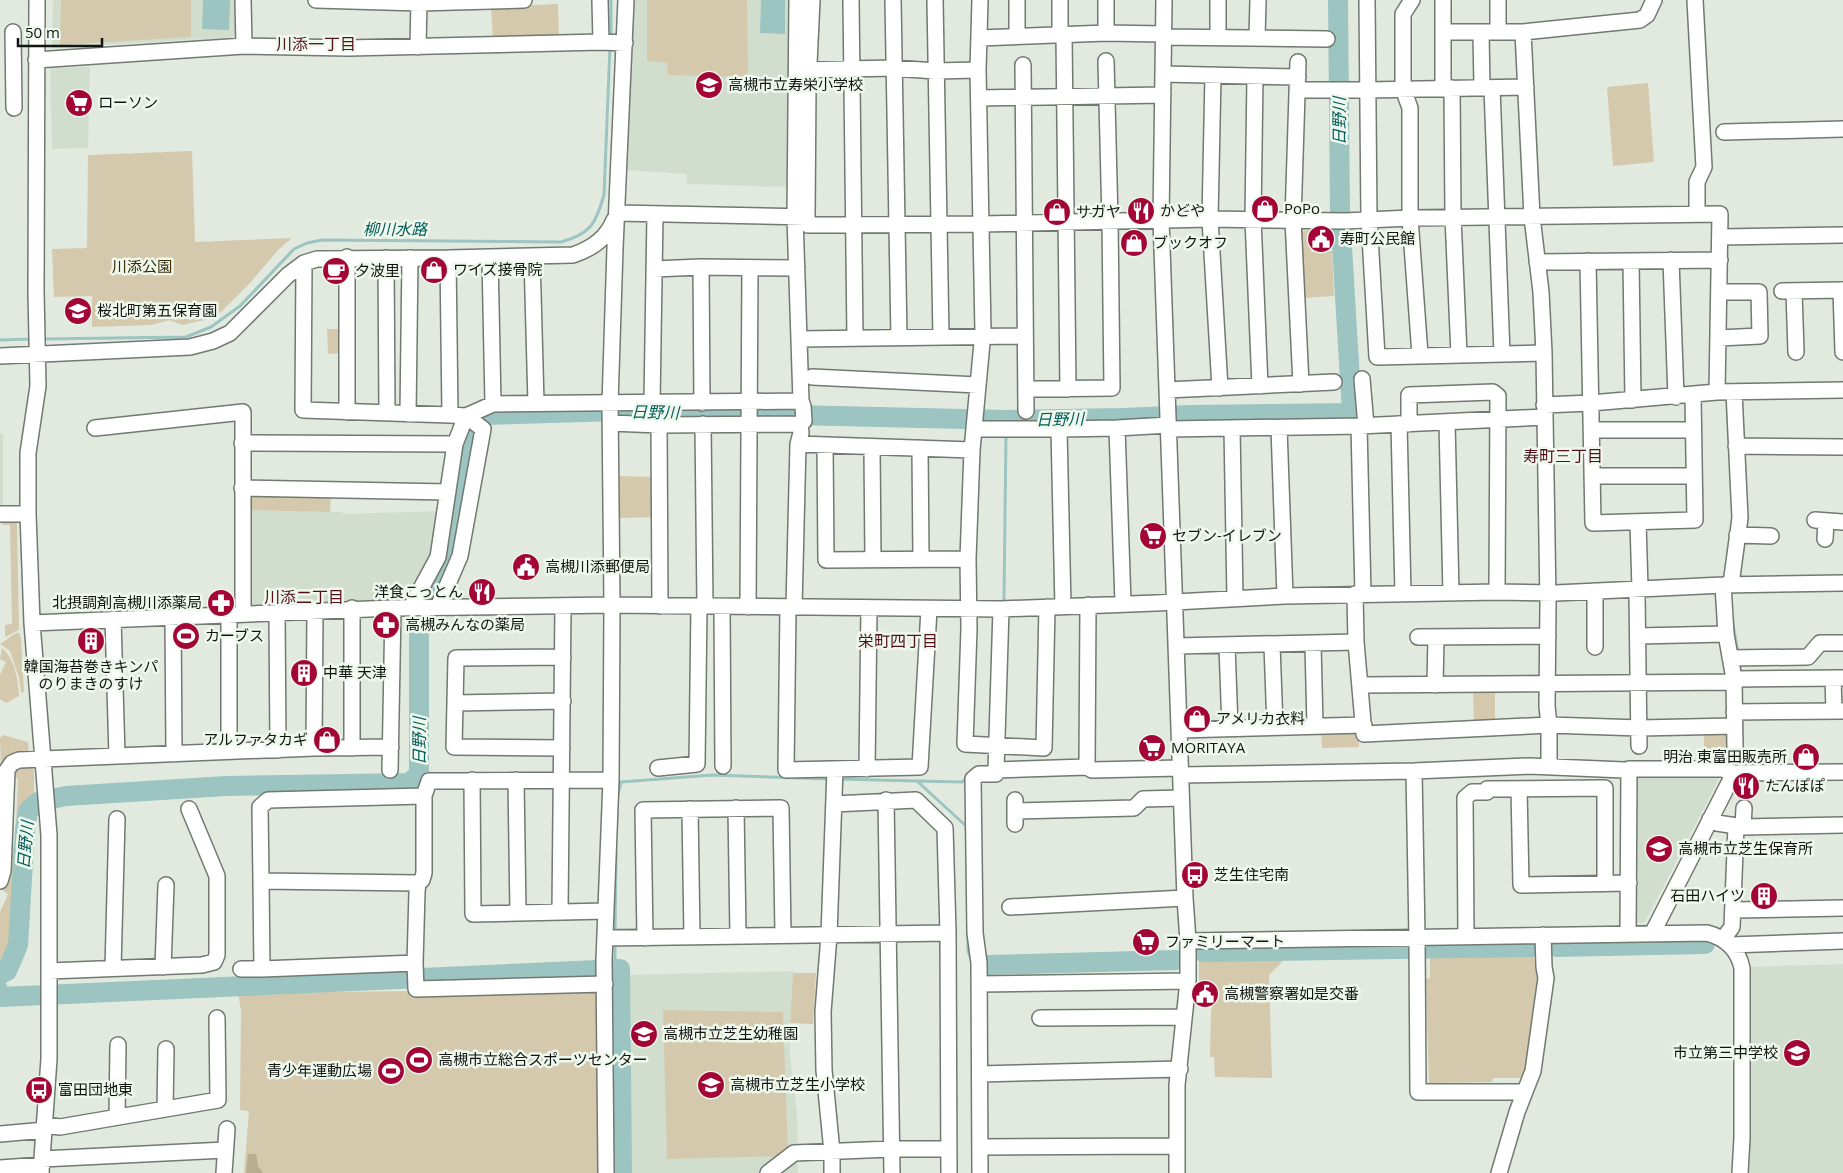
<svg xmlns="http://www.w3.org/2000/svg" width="1843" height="1173" viewBox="0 0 1843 1173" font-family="'Open Sans','Noto Sans JP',sans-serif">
	<rect width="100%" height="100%" fill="#e2eae0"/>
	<path fill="#d1dece" d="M53,0H239V37L52,48Z
		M631,0H791L789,187L687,184L686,174L626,170Z
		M90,67L88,148L52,149L50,68Z
		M0,434H3V505H0Z
		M248,510L342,512L343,514L441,511L435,556L408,603L254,607L249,604Z
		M1635,772L1719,774L1720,777L1646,920L1643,923H1638L1634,920Z
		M1843,964V1173H1746L1751,1138V967Z
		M793,971L790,1023V1058L797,1111L798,1173H629L625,975Z"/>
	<path fill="#d4c9ac" d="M61,0H191V37L60,45Z
		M647,0H747L748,77L668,75L667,63L647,61Z
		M558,4L559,38L493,40L491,7Z
		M1648,83L1654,162L1613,166L1607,87Z
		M192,151L195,242L292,238L278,250L250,283L222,311L209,319L182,325L170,320L151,325L92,327V296L54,297L52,249L87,248L88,155Z
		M1300,225H1303V231L1310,230L1311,252L1332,251L1334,296L1304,298Z
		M327,329H341L340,353L328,354Z
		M618,476L657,477V517L620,518Z
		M251,493L331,495L330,512L248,510Z
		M2,522H17L19,630L5,637V625L12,624L10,525H2Z
		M16,633H19L21,638L24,692L21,693L19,678L10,651L0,644Z
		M2,648C15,659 18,679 19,696L6,703L0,699V675L6,662L0,659Z
		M1473,691H1495V725L1474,726Z
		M1321,730L1358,732L1359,747L1322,748Z
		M1704,731H1726L1729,734L1731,751L1704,750Z
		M3,735L28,742L29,753L1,768L0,738Z
		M28,765L34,770V801L27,807L20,819L12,946L5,965L0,969V912L8,894L1,889L4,882L7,845H15L18,778L10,777L14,768Z
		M1533,950L1537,978L1525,1069L1521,1078H1493L1492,1082L1429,1083L1426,979L1430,978V951Z
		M1284,953V960L1269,975L1272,1078L1215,1077L1214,1057H1210L1211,1012L1215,990L1199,991V958L1202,955Z
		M793,973H816L813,1024L790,1023Z
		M597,989L599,1173H244L249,1111L240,1110L241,1010L238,993Z
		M663,1010L783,1012L788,1156L667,1159Z"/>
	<path fill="#b8ad8f" d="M248,1154H256L258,1166L263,1173H246Z"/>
	<path fill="#9cc4c1" d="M203,0H230L229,30L202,29Z
		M761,0H785V34L760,33Z
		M10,960L19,963L6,983L8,989L12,990H31V1000L0,1001V971Z"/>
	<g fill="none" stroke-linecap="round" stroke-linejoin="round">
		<path stroke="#9cc4c1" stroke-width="3" d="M611,37V0
			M41,339L186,337L211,327L240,306L294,249L307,243L322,240L561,242C591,234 596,223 604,195L610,46
			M0,340L32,339
			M1003,604L1004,600L1006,433
			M1732,619L1738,653
			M1739,663L1741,673
			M838,779L917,781L966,826V829
			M918,781L962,782L967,778
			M617,799L621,782L712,775L829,779
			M968,933V951L972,961
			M615,934L616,851
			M615,970V943"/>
		<path stroke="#9cc4c1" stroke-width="20" d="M1556,947L1705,944
			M1203,952L1533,947
			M986,965L1176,960
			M0,974L7,971L18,945L25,830L28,811L38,802L66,796L226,786L409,783L419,774V623L446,556L468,436L474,424L486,415L618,411L1006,420L1123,418L1191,415L1352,413L1340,213L1338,0
			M0,997L620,969L622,1173"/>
		<g stroke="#717970" stroke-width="18">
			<path id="minor" d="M37,0L36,292L38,386L28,453V514L32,623L49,835V1059L41,1173
				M243,0L244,46
				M316,0L419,3L524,0
				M600,0L601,42
				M851,0L855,338
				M893,0L899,338
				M935,0L941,337
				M980,0L978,70L983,332L972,450L968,559L969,629L965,744L1044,748L1047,607
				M1017,0V36
				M1106,0V33
				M1164,0L1161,220L1185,898L1188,941V981L1177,1085V1173
				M1367,0L1369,219L1377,357L1544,353
				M1412,0L1403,14V89L1410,108V218L1420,355
				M1498,0V32
				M1695,0L1704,167L1697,182V214
				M1443,1V89
				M13,32L14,108
				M1443,32H1523L1640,20L1647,15L1654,0
				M1523,32L1532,217L1541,292L1544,353L1548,603L1547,706L1549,725V767
				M1481,33L1482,88
				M1060,35V0
				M1064,35L1068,389
				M1163,37L1327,39
				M980,38L1106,33L1163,34
				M1218,38V0
				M1257,38L1258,0
				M418,47L419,0
				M36,60L244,46L348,48L601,42L625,43
				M1298,62L1293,220L1301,384
				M1023,65L1026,411
				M800,70L893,68L936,71L978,70
				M1163,74L1298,77
				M1213,75L1210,219L1220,388
				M1255,76L1253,219L1260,386
				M1452,88L1453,217L1459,355
				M1492,88L1502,354
				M1298,90H1368L1526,87
				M979,98L1163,95
				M1724,132L1843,129
				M617,213L807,217L808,225L982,224L1210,219L1345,221L1410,218L1720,214L1717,392
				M807,217L808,85L812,0
				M1721,237L1843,235
				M347,257V412
				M532,257L536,403
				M386,258L387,413
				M490,258L493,404
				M1671,260L1676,397
				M1588,261L1593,523L1695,520L1693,396
				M1631,261L1633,400
				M1537,262L1720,260
				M304,263L303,410L450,415
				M701,267L702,403
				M654,269L701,267L797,268
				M1841,290L1843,352
				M1782,291L1843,290
				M1794,291L1796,352
				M1719,338L1760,336L1759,292H1720
				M799,339L1025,336
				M0,356L190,347L213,341L230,333L288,275L304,263L317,259L448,258L573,255C591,249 607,238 614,220
				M812,377L978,385
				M1362,379L1366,426
				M1026,389L1112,388L1110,221L1106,61
				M1167,390L1334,382
				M652,403L655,214
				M1544,405L1591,403L1717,392L1843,390
				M408,414L410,258
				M1447,422L1451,593
				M611,423L659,425L800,424
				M703,424L705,606
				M1399,424L1403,593
				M1409,424V395L1493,392L1498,396L1497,592
				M659,425L660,606
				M1359,426L1363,594
				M95,428L243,412V614
				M1117,428L1123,603
				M1232,428L1235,598
				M1279,428L1285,596
				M974,429H1059L1063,607
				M1059,429L1117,428L1169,425
				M1169,429L1359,426L1544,417
				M1592,430H1693
				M242,443L455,444
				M798,444L972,450
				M825,445L826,560L968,559
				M1736,446L1843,447
				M872,447L873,560
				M920,448L921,559
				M1592,476H1694
				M242,488L448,492
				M0,514H28
				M1815,520L1843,522
				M1638,522L1640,589L1637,595L1639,746
				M1737,535L1771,536
				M1825,539L1826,521
				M1731,584L1740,518L1734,392
				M1723,585L1726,634L1734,679L1735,748
				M1595,591V647
				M1355,594L1356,642L1364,734L1549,725L1640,728L1734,726
				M411,607L438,557L455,444L466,416L493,404L801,401L795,217L797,0
				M438,607L460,556L483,429L466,416L450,415L448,258
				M722,607L723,766
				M748,607L750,268
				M788,607L786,770L920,767L929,609
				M794,607L798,444L801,433L800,424L804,421L803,406L801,401
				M277,613L278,750
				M173,617L174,754
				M113,619L117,756
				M32,623L393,608L612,605L1001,609L1156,603L1285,596L1497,592L1556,593L1723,585L1843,583
				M1638,636L1726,634
				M1418,637L1548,636
				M1313,644L1315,726
				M1272,645L1275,727
				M1176,646L1356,642
				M1227,646L1230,728
				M1730,658L1808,657L1820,643H1843
				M1833,678L1834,711
				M1734,679L1843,678
				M1360,685L1733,682
				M1435,685L1436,637
				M455,703L563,701
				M1734,712L1843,711
				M1180,730L1364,725
				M314,748L315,610
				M352,748V608
				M562,748L454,747L456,658L563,657
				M229,751V615
				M1087,767L1088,605
				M658,768L697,764L699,606
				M867,769L869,608
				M390,770L393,608
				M996,770L1001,609
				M1414,771L1417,937L1418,1092H1524
				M1181,775L1414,771L1529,766L1624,770L1629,769H1722L1734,773L1843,772
				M472,780L473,914L606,911
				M516,780L518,913
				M1519,789L1521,885L1629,883
				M424,796V873L422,880L418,883L417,892L415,963L416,989L605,984
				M886,800L892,1173
				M1015,800V824
				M834,804L916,800L945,828L948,933L949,1173
				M736,808L738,936
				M690,809L692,937
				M1015,811L1134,808L1143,799L1181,798
				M1710,819L1717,823L1743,827L1843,825
				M1743,827L1744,808
				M0,881L3,871L7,770L12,763L19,760L314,748L391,747
				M261,881L262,969L415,963
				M418,883L261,881L260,807L268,800L424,796L429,781L611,780
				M1010,907L1185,898
				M1733,910L1843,908
				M560,912L563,606
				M1628,933L1629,769
				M1652,934L1734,773
				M1466,936L1465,798L1472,792H1487V789L1605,788V883
				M605,938L948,933
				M645,938L643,810L781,808L783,935
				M1723,939L1732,927L1736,826
				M1188,941L1707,933C1726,938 1738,949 1742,968V1138L1740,1173
				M1731,945L1843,941
				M163,967L166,885
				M113,968L117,819
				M241,969H262
				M49,971L202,965L214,962L217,955V876L189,809
				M979,984L1188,981
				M1040,1018L1184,1017
				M980,1074L1180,1069
				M165,1109L166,1049
				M117,1117L118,1045
				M45,1125L60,1127L218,1100L217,1018
				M0,1134L45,1130
				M980,1147L1177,1146
				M42,1159L225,1150
				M0,1168L42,1165
				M224,1173L227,1129
				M606,1173L604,960L611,780L612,605L610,404L615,248L626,0
				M768,1173L794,1153L891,1149H949
				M832,1173V1152L824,1070L823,1012L829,935L835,769
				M980,1173L979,963L975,933L973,779L979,774H996V770L1087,767L1092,770L1180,768
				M1499,1173L1517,1112L1533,1071L1546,978L1544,967L1543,935"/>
		</g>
		<use href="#minor" stroke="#fff" stroke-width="15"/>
	</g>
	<defs>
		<g id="school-disc" transform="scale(1.4375)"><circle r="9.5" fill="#a30636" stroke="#eff8ed"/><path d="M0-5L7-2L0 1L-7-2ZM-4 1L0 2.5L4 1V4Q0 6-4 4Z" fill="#fff"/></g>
		<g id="supermarket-disc" transform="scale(1.4375)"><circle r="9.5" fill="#a30636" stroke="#eff8ed"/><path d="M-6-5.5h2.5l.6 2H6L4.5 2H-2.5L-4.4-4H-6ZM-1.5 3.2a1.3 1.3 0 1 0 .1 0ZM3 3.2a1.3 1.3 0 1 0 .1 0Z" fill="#fff"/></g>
		<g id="shop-disc" transform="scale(1.4375)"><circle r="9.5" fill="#a30636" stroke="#eff8ed"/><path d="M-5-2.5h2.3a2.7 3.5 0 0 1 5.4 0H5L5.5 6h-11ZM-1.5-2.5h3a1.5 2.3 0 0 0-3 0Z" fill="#fff"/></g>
		<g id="restaurant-disc" transform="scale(1.4375)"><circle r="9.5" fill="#a30636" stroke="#eff8ed"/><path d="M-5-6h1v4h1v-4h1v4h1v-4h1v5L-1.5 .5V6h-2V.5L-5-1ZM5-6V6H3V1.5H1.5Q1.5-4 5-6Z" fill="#fff"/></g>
		<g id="civic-disc" transform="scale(1.4375)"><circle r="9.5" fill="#a30636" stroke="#eff8ed"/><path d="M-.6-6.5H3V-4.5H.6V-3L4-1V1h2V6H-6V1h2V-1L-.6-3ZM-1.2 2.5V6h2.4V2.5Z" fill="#fff"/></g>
		<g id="cafe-disc" transform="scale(1.4375)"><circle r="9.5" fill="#a30636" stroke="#eff8ed"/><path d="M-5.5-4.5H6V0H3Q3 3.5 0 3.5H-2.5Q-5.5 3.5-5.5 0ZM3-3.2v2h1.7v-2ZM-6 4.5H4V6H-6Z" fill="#fff"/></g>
		<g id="pharmacy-disc" transform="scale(1.4375)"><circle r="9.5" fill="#a30636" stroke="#eff8ed"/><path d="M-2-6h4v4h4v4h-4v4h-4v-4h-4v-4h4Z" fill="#fff"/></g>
		<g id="stadium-disc" transform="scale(1.4375)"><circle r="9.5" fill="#a30636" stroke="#eff8ed"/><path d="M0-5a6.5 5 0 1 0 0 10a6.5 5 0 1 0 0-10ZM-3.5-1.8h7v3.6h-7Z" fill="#fff"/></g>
		<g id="building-disc" transform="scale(1.4375)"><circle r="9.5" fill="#a30636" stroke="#eff8ed"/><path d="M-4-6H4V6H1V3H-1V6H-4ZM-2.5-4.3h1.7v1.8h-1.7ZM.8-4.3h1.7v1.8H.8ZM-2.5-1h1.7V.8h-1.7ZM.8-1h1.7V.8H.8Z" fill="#fff"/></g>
		<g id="bus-disc" transform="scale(1.4375)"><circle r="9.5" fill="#a30636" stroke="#eff8ed"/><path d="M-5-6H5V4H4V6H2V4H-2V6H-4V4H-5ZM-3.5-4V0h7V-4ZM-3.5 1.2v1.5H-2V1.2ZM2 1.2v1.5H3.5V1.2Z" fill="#fff"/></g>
	</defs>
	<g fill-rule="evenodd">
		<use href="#school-disc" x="709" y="85"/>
		<use href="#supermarket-disc" x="79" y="103"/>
		<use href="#shop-disc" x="1265" y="209"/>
		<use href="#restaurant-disc" x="1141" y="211"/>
		<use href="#shop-disc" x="1057" y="212"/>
		<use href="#civic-disc" x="1321" y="239"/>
		<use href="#shop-disc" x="1134" y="243"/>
		<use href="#shop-disc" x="434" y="270"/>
		<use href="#cafe-disc" x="336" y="271"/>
		<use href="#school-disc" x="78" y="311"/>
		<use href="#supermarket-disc" x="1153" y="536"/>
		<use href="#civic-disc" x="526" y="567"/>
		<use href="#restaurant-disc" x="482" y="592"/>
		<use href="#pharmacy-disc" x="221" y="603"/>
		<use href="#pharmacy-disc" x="386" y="625"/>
		<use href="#stadium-disc" x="186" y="636"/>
		<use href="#building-disc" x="91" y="641"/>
		<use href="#building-disc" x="304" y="673"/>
		<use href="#shop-disc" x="1197" y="719"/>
		<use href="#shop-disc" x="327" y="740"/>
		<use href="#supermarket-disc" x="1152" y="748"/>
		<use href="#shop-disc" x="1806" y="757"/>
		<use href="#restaurant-disc" x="1746" y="786"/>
		<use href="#school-disc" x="1659" y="849"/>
		<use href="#bus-disc" x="1195" y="875"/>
		<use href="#building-disc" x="1764" y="896"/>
		<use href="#supermarket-disc" x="1146" y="942"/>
		<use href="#civic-disc" x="1205" y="994"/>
		<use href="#school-disc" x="644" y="1034"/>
		<use href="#school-disc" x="1797" y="1053"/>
		<use href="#stadium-disc" x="419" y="1060"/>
		<use href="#stadium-disc" x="391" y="1071"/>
		<use href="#school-disc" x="711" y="1085"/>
		<use href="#bus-disc" x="39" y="1090"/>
	</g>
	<g text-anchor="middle" stroke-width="5" stroke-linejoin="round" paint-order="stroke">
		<g font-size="15" fill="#121411" stroke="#eff8ed" text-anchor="start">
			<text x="728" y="90">高槻市立寿栄小学校</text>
			<text x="98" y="108">ローソン</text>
			<text x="1284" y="214">PoPo</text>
			<text x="1160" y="216">かどや</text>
			<text x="1076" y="217">サガヤ</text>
			<text x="1340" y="244">寿町公民館</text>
			<text x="1153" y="248">ブックオフ</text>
			<text x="453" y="275">ワイズ接骨院</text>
			<text x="355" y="276">夕波里</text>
			<text x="97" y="316">桜北町第五保育園</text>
			<text x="1172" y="541">セブン-イレブン</text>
			<text x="545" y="572">高槻川添郵便局</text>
			<text x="463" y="597" text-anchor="end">洋食こっとん</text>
			<text x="202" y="608" text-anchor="end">北摂調剤高槻川添薬局</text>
			<text x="405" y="630">高槻みんなの薬局</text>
			<text x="205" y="641">カーブス</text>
			<text x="91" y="672" text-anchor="middle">韓国海苔巻きキンパ<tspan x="91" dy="17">のりまきのすけ</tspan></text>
			<text x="323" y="678">中華 天津</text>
			<text x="1216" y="724">アメリカ衣料</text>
			<text x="308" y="745" text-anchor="end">アルファタカギ</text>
			<text x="1171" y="753">MORITAYA</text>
			<text x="1787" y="762" text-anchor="end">明治 東富田販売所</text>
			<text x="1765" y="791">たんぽぽ</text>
			<text x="1678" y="854">高槻市立芝生保育所</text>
			<text x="1214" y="880">芝生住宅南</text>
			<text x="1745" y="901" text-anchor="end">石田ハイツ</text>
			<text x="1165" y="947">ファミリーマート</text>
			<text x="1224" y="999">高槻警察署如是交番</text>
			<text x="663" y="1039">高槻市立芝生幼稚園</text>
			<text x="1778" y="1058" text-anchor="end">市立第三中学校</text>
			<text x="438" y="1065">高槻市立総合スポーツセンター</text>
			<text x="372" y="1076" text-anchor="end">青少年運動広場</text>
			<text x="730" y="1090">高槻市立芝生小学校</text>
			<text x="58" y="1095">富田団地東</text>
		</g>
		<g font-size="15" fill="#382b02" stroke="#eff8ed">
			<text x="142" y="272">川添公園</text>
		</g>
		<g font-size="16" fill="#540f1d" stroke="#eff8ed">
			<text x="316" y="50">川添一丁目</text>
			<text x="1563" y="462">寿町三丁目</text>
			<text x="304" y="603">川添二丁目</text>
			<text x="898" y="647">栄町四丁目</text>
		</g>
		<g font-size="16" font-style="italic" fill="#025c59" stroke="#eff8ed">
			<text transform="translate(1339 121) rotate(-90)" y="6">日野川</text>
			<text x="395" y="235">柳川水路</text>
			<text transform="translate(655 412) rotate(1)" y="6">日野川</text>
			<text transform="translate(1060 419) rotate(-1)" y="6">日野川</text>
			<text transform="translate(419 741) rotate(-90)" y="6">日野川</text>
			<text transform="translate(25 845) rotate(-85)" y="6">日野川</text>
		</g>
	</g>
	<path d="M18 38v8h84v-8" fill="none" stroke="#121411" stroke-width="2.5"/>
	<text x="25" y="38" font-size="15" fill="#121411" stroke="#eff8ed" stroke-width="4" paint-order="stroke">50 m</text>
</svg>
